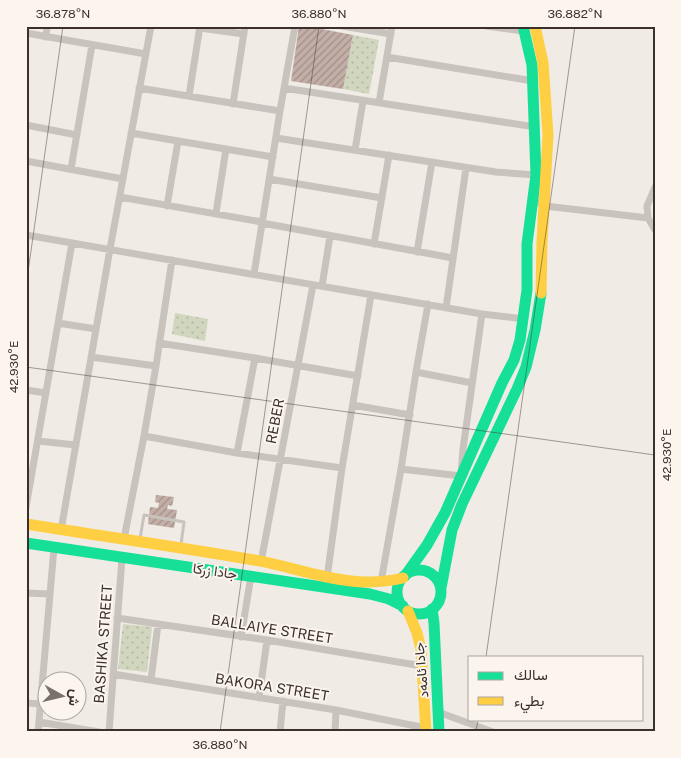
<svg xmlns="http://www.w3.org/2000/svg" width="681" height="758" viewBox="0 0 681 758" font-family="'Public Sans',Vazirmatn,sans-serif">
	<defs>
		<pattern id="grass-dots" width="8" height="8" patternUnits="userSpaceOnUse" patternTransform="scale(1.25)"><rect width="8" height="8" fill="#d1d6bf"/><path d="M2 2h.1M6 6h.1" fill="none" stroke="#b4b8a4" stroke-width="1.8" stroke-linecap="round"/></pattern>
		<pattern id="building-hatch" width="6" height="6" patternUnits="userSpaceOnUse" patternTransform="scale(1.25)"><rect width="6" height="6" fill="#c3afa7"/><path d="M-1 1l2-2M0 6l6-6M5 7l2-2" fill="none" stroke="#a08f88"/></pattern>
	</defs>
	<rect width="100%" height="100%" fill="#f0ebe5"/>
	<path fill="url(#grass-dots)" d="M353,35L379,40L369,94L343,89Z
		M175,313L208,319L205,341L172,334Z
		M123,624L152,627L147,672L118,669Z"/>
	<path fill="url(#building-hatch)" d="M299,26H306L353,35L343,89L291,81Z
		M156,495L174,497L172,506L168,505L167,509L177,510L174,528L148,524L150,507L158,508L159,503L155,502Z"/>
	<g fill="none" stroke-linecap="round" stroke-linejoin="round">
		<path stroke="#c9c3be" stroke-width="3" d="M140,539L144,515L184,522L181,545"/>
		<path stroke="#c9c3be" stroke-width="7" d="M342,26L391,34
			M486,26L524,31
			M200,28L244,34
			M26,33L146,54
			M46,37L47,26
			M387,57L533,81
			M139,88L280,111
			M284,88L535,127
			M189,96L200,26
			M379,103L392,26
			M233,104L245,26
			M26,125L77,135
			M131,133L273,157
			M276,138L496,172L536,175
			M355,150L363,101
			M26,161L123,179
			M71,169L92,45
			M269,179L382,198
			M655,187L647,206L648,218L655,230
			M120,197L262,222
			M532,199L545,206L648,218
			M167,206L178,141
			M216,213L226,149
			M262,223L453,258
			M26,235L482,314L524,319
			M374,244L389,155
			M417,252L432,162
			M254,274L280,111L295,26
			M322,286L330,236
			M446,308L466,168
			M58,323L96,329
			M159,343L255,358L358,376
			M91,357L156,366
			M416,372L472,383
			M26,390L46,393
			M353,405L410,415
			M144,436L237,453L342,468
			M38,441L76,445
			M237,453L255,358
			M401,469L461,476L463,449L482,314
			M26,507L72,243
			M61,530L110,249L151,26
			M124,539L144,436L156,366L172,260
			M261,562L313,285
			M327,578L342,468L371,295
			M381,582L401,469L416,372L428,304
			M26,593L50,594
			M117,618L267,640L422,666
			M241,637L251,576
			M113,674L336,710L426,728
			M151,680L158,624
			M259,698L267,640
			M26,703L41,704
			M438,712L493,732
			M39,722L99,732
			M38,732L54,548
			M109,732L122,558
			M280,732L283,701
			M335,732L336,710"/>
		<path stroke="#16e098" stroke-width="11" d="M26,543L370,594L389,599L403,606
			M397 592a22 22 0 1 1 44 0a22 22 0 1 1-44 0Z
			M405,576L427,545L445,513L502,383L514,360L520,340L527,290V244L536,175L532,65L523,26
			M441,588L452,530L462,504L517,389L526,367L535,330L541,293
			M432,609L434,623L439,732"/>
		<path stroke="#ffcf43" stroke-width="11" d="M535,26L543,63L548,135L542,241L541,293
			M26,524C102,536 178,547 254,560C306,569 349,591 403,578
			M408,611L417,633L421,649L426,732"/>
	</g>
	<path fill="none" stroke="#3b302b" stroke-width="1" stroke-opacity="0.45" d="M26,286L63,26M26,367L655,455M486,657L575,26M220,732L319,26M476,732L478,719"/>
	<g text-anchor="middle" stroke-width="4" stroke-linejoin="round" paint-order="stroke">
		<g font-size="14" fill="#3b302b" stroke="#fbf5ee">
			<text transform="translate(275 421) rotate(-79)" y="5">REBER</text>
			<text transform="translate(215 571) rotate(8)" y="5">جادا زرکا</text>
			<text transform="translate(272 629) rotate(9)" y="5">BALLAIYE STREET</text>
			<text transform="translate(103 644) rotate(-86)" y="5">BASHIKA STREET</text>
			<text transform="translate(421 670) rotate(-95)" y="5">جادا ئامەد</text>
			<text transform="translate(272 687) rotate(9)" y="5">BAKORA STREET</text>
		</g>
	</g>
	<rect width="681" height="758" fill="none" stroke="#fbf5ee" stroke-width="55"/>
	<rect x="468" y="656" width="175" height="65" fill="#fbf5ee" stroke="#aea6a0"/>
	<rect x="478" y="672" width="25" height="8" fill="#16e098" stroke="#aea6a0"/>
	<text x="514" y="680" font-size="15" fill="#3b302b">سالك</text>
	<rect x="478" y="697" width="25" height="8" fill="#ffcf43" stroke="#aea6a0"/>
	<text x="514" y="706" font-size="15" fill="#3b302b">بطيء</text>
	<g transform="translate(62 696) rotate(98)"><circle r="24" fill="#fbf5ee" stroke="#aea6a0"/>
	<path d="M0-4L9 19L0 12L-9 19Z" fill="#7a716c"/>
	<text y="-8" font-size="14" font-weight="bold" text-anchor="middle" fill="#3b302b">ش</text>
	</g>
	<rect x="28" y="28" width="626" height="702" fill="none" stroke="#3b302b" stroke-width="2"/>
	<g font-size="12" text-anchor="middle" fill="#3b302b">
		<text x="63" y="18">36.878°N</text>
		<text x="319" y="18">36.880°N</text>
		<text x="575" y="18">36.882°N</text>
		<text transform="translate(14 367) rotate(-90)" y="4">42.930°E</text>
		<text transform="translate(667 455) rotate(-90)" y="4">42.930°E</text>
		<text x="220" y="749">36.880°N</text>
	</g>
</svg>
